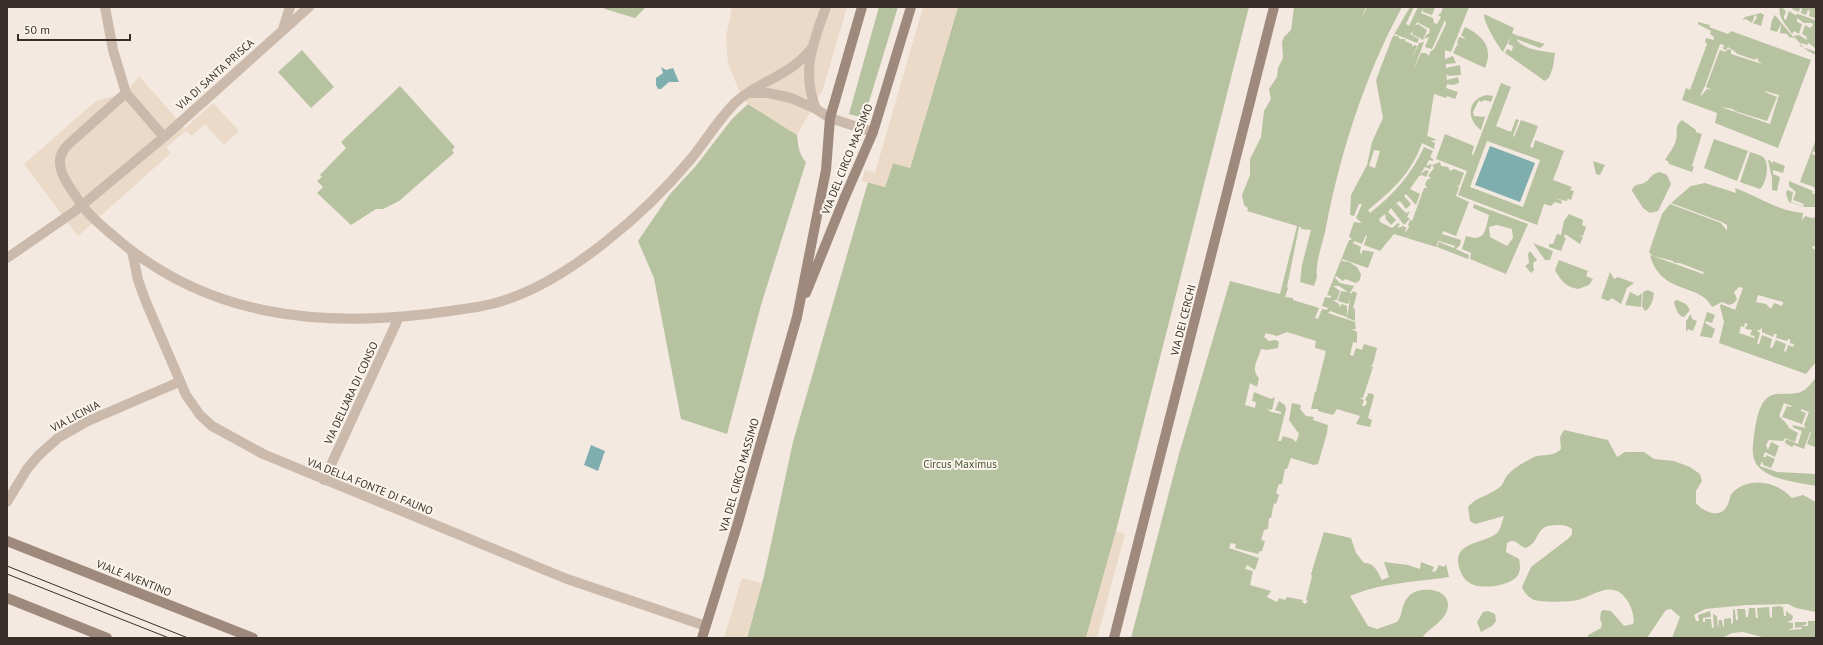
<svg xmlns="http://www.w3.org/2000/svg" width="1823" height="645" viewBox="0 0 1823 645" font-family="'PT Sans',sans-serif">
	<rect width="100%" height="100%" fill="#f3e9e0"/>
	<path fill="#b7c2a0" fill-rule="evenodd" d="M603,7H646L635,18L605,9Z
		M879,7H898L864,118L849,114Z
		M958,7H1249L1116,531L1086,638H747L764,576L793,442L868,182L885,187L893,163L910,168Z
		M1294,7H1366L1361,20L1367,7H1402C1364,77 1340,154 1325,232C1322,245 1315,264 1317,277L1314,286L1300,282L1302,265L1311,230L1301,229V227H1299L1287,287L1288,288L1285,297L1293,298V300L1319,308L1315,318L1318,319L1322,309L1327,310L1328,308L1322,306L1325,297L1331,298V296L1327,295L1349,240H1352L1349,236L1354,222L1362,223L1356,218L1362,204H1359L1354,216L1350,215L1351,195L1367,165L1372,142L1383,118L1376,80L1392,38L1410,7H1414L1406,24L1409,26L1418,7H1435L1432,15L1423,12V9L1421,13L1433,18L1434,23L1437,24L1441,17L1438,15L1441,13L1443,7H1469L1451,52L1445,50V59L1453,56L1456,63L1446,64V68L1460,65L1461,75L1448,76L1446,74L1447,80L1458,77L1459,83L1453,85L1447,84L1446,88L1458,92L1455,99L1447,96L1446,98L1434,94L1427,137L1428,136L1437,140L1431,141L1435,143L1434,149L1422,143C1412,172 1392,191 1368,210L1370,213C1393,195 1412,174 1424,147L1433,151L1430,157L1433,159V161L1429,160L1426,166L1432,164L1430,169L1425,167L1420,174L1426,170L1429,171L1426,177L1422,175L1419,176L1410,189L1420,194L1416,205L1406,194L1404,196L1411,204L1406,209L1400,201L1396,203L1406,213L1410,211L1407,217L1410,219L1404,225L1391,208L1388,212L1396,220L1391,225L1385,218L1386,217L1385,214L1379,219L1380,222L1392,228L1398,223L1400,224L1397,228L1403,226L1407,228L1405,230L1406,232L1409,227L1408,225L1410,220L1412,221L1424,188H1427L1425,184L1427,180L1431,178L1428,176L1434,168L1432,165L1440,162L1441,166L1448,167L1450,171L1454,169L1464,173L1459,186L1456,185L1459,187L1456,196L1469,202L1456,236L1443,231L1442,234L1461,240L1460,245L1456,249L1469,255L1468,259L1437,247L1439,242L1454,248L1455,246L1439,241V240L1436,247L1394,234L1380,251L1364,245L1367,236L1366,235L1362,244L1354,241L1353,243L1361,247L1360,251L1361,255L1363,250L1374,252L1368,268L1342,259V261L1349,262L1357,267L1361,274L1360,280L1356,283L1345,279L1343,281L1336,276L1335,278L1340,283L1354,286L1350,293L1351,294L1353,291L1357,293L1353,308L1355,309V321L1347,318L1350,299L1348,304L1338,301L1341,291L1348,292L1339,286H1333L1340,291L1337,300H1333L1339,304L1340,307L1342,304L1347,306V317L1330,311L1328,313L1355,322L1356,329H1352L1357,332V343L1353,342L1350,355L1353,356L1356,348L1362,350L1364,344L1377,348L1373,364L1371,366L1373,367L1363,398H1359L1364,400L1362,406H1365L1367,402L1365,399L1368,395L1367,393L1373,394L1374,396L1368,418L1372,420L1370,427L1356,424L1360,416L1337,409L1333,415L1318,411V409H1311L1315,392H1317L1316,391L1326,351L1315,348L1316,341L1287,332L1277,336L1266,333L1264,337L1269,341L1276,340L1279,342L1278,348L1267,350L1261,349C1258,360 1250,370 1259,378L1257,387L1250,383L1245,405L1255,408L1256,402L1252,401L1254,392L1271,399L1275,397L1272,410L1267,409L1271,412L1281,414V412L1275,410L1279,401L1285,405L1286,409L1278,441H1281L1283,436L1293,439L1296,442L1299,434L1289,420L1292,403L1301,405L1300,409L1306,416L1314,417L1313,420L1328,425L1327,433L1318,464L1314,465L1291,458L1287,469H1285L1282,484H1279L1276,493L1279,495L1276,504L1274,503L1271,518H1269L1268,529L1264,530L1261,540L1265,541L1262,551H1260L1258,554L1235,548L1236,544L1231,543L1229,548L1259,558L1255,570L1247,565L1245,569L1253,571L1250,585L1271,591L1267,597L1277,602L1279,598L1285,600L1287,597L1303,600L1302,602L1305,604L1308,601L1306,600L1312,576L1311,574L1324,532L1351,538L1356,553L1364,563C1375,563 1377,571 1382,580L1389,577L1384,562L1408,565L1420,569L1421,562L1434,567L1432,572L1436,571L1439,565L1444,567L1446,564L1449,577C1416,582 1380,583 1350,596L1368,626L1377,629L1397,622C1404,614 1400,604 1410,595C1422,585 1454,589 1447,611C1442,623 1429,628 1422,638H1131L1179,454L1230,281L1280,294L1297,226L1247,211L1248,208L1244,205L1242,195L1250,175V159L1261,137L1264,111L1271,99L1269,89L1277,77L1278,68L1283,58L1282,42L1284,37L1291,30ZM1445,20L1446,24L1434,49L1430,52L1429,56L1426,53H1421L1413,71L1424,42L1419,43L1412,59L1417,46L1414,45L1412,47V44L1405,41V39H1400L1398,36H1394L1395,34L1417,43L1419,39L1410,34L1413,31L1412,34L1423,40L1427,30L1418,24L1415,26L1417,22L1430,29L1429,34H1427L1424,39L1429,37L1425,47L1432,49ZM1374,150L1380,151L1375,168L1369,166Z
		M1780,7L1784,9L1786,12L1784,16V19L1786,20L1789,11L1795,15L1798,14L1815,20L1816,49L1809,43L1807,45L1801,43L1800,46L1816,52V55C1803,50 1802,44 1793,36L1799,35L1807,40L1806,36L1802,34L1805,25L1810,28L1813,25L1812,23H1804L1797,18V22L1802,24L1799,34L1794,31L1792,34C1787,26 1777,17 1780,7Z
		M1793,7H1816L1815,18L1809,16L1810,11L1808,10L1806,15L1801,13L1802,9L1800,8L1799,12L1792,9Z
		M1761,13L1764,15L1761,26L1753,23L1757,18L1755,14L1752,23L1746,19L1742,20L1745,17Z
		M1484,14L1514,28L1512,33L1516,35L1545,44L1540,48L1516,39C1524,50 1542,51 1555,53L1553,67L1549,78L1544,81L1542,79L1505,53L1507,49L1512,51L1513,46L1508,44L1511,36L1503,52C1498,46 1483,22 1484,14Z
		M1775,15L1794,38L1789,37L1787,34L1780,33L1781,24L1777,32L1770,30L1772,20Z
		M1698,22L1710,25L1709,27L1728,34L1731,31L1811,60L1778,148L1715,123L1717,113L1682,100L1686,88L1690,90L1707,44L1705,42L1706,38L1714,40V37L1710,34L1711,31L1698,24ZM1720,44L1724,45L1723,49L1726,50L1728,47L1738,54L1755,60L1756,58L1758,59V61L1762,64L1731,54V50L1728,49L1725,52L1720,50L1706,87L1712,90L1707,89L1701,96V94L1705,86ZM1765,91L1779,95L1770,124L1721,107L1733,109L1735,111L1767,121L1777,97L1765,92Z
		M1465,27C1482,36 1494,46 1485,68L1453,53L1457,45L1459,46L1457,43L1459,37L1466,39L1461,35Z
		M302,50L334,87L311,108L278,72Z
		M1501,83L1511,87L1496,126L1511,132L1516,119L1519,120L1513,136L1514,137L1521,120L1538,126L1530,147L1533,148L1535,140L1564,151L1553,180L1572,187L1570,190L1574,191L1571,200L1566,198L1568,200L1566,201L1555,198L1562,201L1561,204L1555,202L1551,206L1544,204L1537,225L1458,195L1467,171L1436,159L1445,134L1474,146L1472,153L1473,156ZM1487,141L1540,160L1523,207L1470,187Z
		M400,86L455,147L452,150L454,153L399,201L383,209H376L351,225L317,193L323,187L317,181L322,177L320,175L346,148L341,142Z
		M1487,95L1493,96L1491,102L1485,100L1480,102L1479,100L1473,112L1474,116L1485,117L1481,130C1465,119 1468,98 1487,95Z
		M748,104L797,135C798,145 799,155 806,162L761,305L727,434L681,419L654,278L638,241L670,194L695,167L732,119Z
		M1682,120L1696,130V132L1702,134L1692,166L1694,167L1692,172L1669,164L1668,161L1665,160C1669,153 1674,148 1676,140C1678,132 1674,126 1682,120Z
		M1714,139L1748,151L1737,181L1704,168Z
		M1816,139V153L1813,151L1812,154L1816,156L1815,190L1814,187L1800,182Z
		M1750,152C1755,154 1762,155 1764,158C1770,165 1766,184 1760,189L1740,182Z
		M1768,160L1771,161L1772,164L1773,161L1785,166L1783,173L1773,170V174L1780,177L1777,191L1772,190V178Z
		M1593,161L1605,165L1600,175L1596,174Z
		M1660,172L1667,175L1671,184L1658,211L1650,213L1643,208L1632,191C1634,182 1642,186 1647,181C1652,176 1652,174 1660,172Z
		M1789,181L1813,191L1812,193L1816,195V207H1805L1789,202L1786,194L1787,190L1793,192L1791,202L1803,206L1804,204L1793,200L1796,192L1789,186Z
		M1705,183L1736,193L1735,188C1760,197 1775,210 1803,213L1802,221L1805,216L1812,218L1816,217V247L1813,246L1812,248L1816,250V362L1806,374L1719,343L1724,322L1720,306L1721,304L1735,310L1743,288L1739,287L1734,292L1737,299L1734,303L1729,305L1722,302L1712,307C1701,283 1660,295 1650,255L1703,274L1704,272C1695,270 1681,261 1674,263L1673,261L1653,256L1649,252L1662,214L1670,204L1721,223L1727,231V225L1722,222L1671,203L1691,186ZM1758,295L1783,302V303L1782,306L1774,303L1771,309L1766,304L1756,302ZM1745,323L1748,324L1745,328L1746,329L1752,330L1750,335L1755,336L1754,338L1739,333L1741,326L1744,327ZM1762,327V332L1773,337L1774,334H1777L1776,338L1787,341L1788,339H1790V343L1794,344L1793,347L1788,345L1786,352L1784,351L1786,344L1776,340L1772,348L1770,347L1772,339L1762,335L1759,344H1757L1760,333L1757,330H1760Z
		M1474,204L1528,224L1506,274L1470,259L1471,253L1462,249L1466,236C1485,242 1485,232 1489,215L1473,208ZM1497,225L1512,229L1513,238L1507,246L1490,237L1489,227Z
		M1569,214L1583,220L1582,225L1586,227L1583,236L1577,235L1583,237L1580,244L1565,234L1564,237L1566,238L1561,251L1549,247V244H1553L1557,234L1561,235L1564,221Z
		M1533,243L1553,251L1550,260H1545Z
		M1530,251L1537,260L1533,263L1534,270L1531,273L1525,266L1529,263L1528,254Z
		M1559,260L1588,271L1586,276L1593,279L1589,285L1578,289C1566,287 1561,281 1555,270Z
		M1610,272L1614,279L1618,277L1634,283L1627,288L1621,304L1612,298L1608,301L1601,298Z
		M1648,290L1654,293C1653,300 1651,308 1645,311L1642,306L1643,292Z
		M1630,292L1638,296L1642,293L1641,307L1625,305Z
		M1677,300L1686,304L1690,310L1684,317C1678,317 1675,307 1674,301Z
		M1707,312L1715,315L1712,323L1706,321L1705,323L1715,329L1712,338L1700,336Z
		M1691,314L1692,319L1697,321L1693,331L1688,329L1686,332V321Z
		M1816,378L1815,447L1807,444L1811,432H1810L1804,449L1794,445L1792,447L1785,443L1786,439L1798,444L1802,431L1794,428L1792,425L1806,428L1804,425L1809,412L1801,409V411L1806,413L1802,424L1782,417L1787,406L1791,407L1792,406L1784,403L1779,416L1786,423L1789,428L1798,433L1795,442L1785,438L1783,441L1769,440L1766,445L1768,450L1771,442L1779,446L1775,457L1765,452L1763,457H1766V455L1775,459L1771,468L1763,465L1762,461L1760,466L1777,472L1816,474V486C1798,482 1761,480 1754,459C1751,450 1754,438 1755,428C1757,418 1759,405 1767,398C1777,390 1792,397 1803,391C1808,388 1812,382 1816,378Z
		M1564,430L1608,440L1617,457L1625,452H1644L1654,459L1674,461L1690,467L1700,474L1702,481L1696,491V503C1702,511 1720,520 1727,506C1730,501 1729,496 1733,492C1751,476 1777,482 1792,498L1803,495L1816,502V612L1796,608L1788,604L1747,605L1705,609L1694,615L1696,621H1699L1698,615L1710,611L1711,617L1703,618V622H1705V619H1711L1712,628L1714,627L1713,614L1717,616L1718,629L1719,620H1722L1723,627L1724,626V619L1731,618V624L1733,623V609L1735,610L1736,620H1738L1737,609H1745L1746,617H1748L1749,608H1755L1756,618H1758L1757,608L1769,607L1770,618L1772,617V607L1779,606L1783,607L1784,616H1786V611L1793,616L1792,620L1787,622L1793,623V628L1788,630L1802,629L1801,627L1795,628V622H1806L1807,624L1802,626H1808V621H1816V638H1766L1743,632L1732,633L1722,638H1672L1680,617L1671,609L1666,610L1663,614L1647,638H1588V635L1601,628L1602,624L1600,619L1601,612L1603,610L1611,611L1624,626L1633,624C1635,617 1632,610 1629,603C1614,578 1597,594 1578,600C1569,602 1540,603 1532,599C1527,596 1524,592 1522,587L1531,567L1569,538L1572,534V529C1567,525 1563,525 1557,525C1533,525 1542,541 1526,548C1518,546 1516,537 1507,543L1506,552L1519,559C1524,579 1510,583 1495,586C1478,588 1464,586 1459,567C1452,541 1485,544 1497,533C1501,529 1502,521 1504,516L1475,524L1470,521L1468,507C1476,497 1488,496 1497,489C1503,486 1503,482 1506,477C1512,469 1523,463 1532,458C1541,453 1553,458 1561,449L1560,437Z
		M1488,611L1495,614L1496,621L1492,626L1481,632L1477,622L1483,612Z"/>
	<path fill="#eadac7" d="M732,7H847L823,89L797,135L748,104L738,88L728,63L726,37Z
		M923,7H958L910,168L893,163L885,187L862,181L865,170L875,173Z
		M139,76L185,128L213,103L239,131L224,145L205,124L191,136L186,131L166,147L171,153L78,236L24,164L96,101L126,93Z
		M1116,531L1125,534L1097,638H1086Z
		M742,578L762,583L747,638H724Z"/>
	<path fill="#7faeaf" d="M661,67L666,70L673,68L679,82H669L661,89H658L656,85V78L663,73Z
		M1490,146L1535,163L1520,202L1475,185Z
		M591,445L605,451L598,471L584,465Z"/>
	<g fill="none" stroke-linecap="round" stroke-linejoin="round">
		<path stroke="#cbb9ac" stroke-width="10" d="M105,7L113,50L126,93L164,137
			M283,29L290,7
			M126,93C111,106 96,120 81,133C76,138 67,144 63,151C53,168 70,187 79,201C90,218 107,230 122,243C211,316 317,327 427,314C452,310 478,309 502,301C568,281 646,213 690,160C706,141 719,118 737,101C760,81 791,75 811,49
			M751,93H768L791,98L816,109L830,118L873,132
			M816,109C801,71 813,43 826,7
			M132,251L138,280L146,302L186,395L200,415L212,426L263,454L567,579L706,626
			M7,258L75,211L164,137L309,7
			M324,480L399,317
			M7,502L27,469L39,455L58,438L88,421L179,382"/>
		<path stroke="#9f897d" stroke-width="10" d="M806,293L844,199L873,132L911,7
			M7,541L253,638
			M7,598L107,638
			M702,638L737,526L797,317L826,170L830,118L862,7
			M1114,638L1274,7"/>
		<path stroke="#392f2a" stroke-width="1" d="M7,566L188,638
			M7,574L169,638"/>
	</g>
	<g text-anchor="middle" stroke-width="4" stroke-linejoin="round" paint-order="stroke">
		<g font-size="11" fill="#392f2a" stroke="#faf4ec">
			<text transform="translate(215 74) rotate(-42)" y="4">VIA DI SANTA PRISCA</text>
			<text transform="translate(847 159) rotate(-68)" y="4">VIA DEL CIRCO MASSIMO</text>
			<text transform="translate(1183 320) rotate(-76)" y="4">VIA DEI CERCHI</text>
			<text transform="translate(351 393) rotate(-65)" y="4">VIA DELL'ARA DI CONSO</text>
			<text transform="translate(75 416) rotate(-28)" y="4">VIA LICINIA</text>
			<text transform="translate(739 475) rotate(-74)" y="4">VIA DEL CIRCO MASSIMO</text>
			<text transform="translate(370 486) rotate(22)" y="4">VIA DELLA FONTE DI FAUNO</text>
			<text transform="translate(134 578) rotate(22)" y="4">VIALE AVENTINO</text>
		</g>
		<g font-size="11" fill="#49572f" stroke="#faf4ec">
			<text x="960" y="468">Circus Maximus</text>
		</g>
	</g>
	<rect width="1823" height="645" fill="none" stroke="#392f2a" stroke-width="16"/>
	<path d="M18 34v6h112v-6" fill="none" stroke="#392f2a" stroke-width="2"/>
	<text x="24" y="34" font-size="12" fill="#392f2a" stroke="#faf4ec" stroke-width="3" paint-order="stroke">50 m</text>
</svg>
